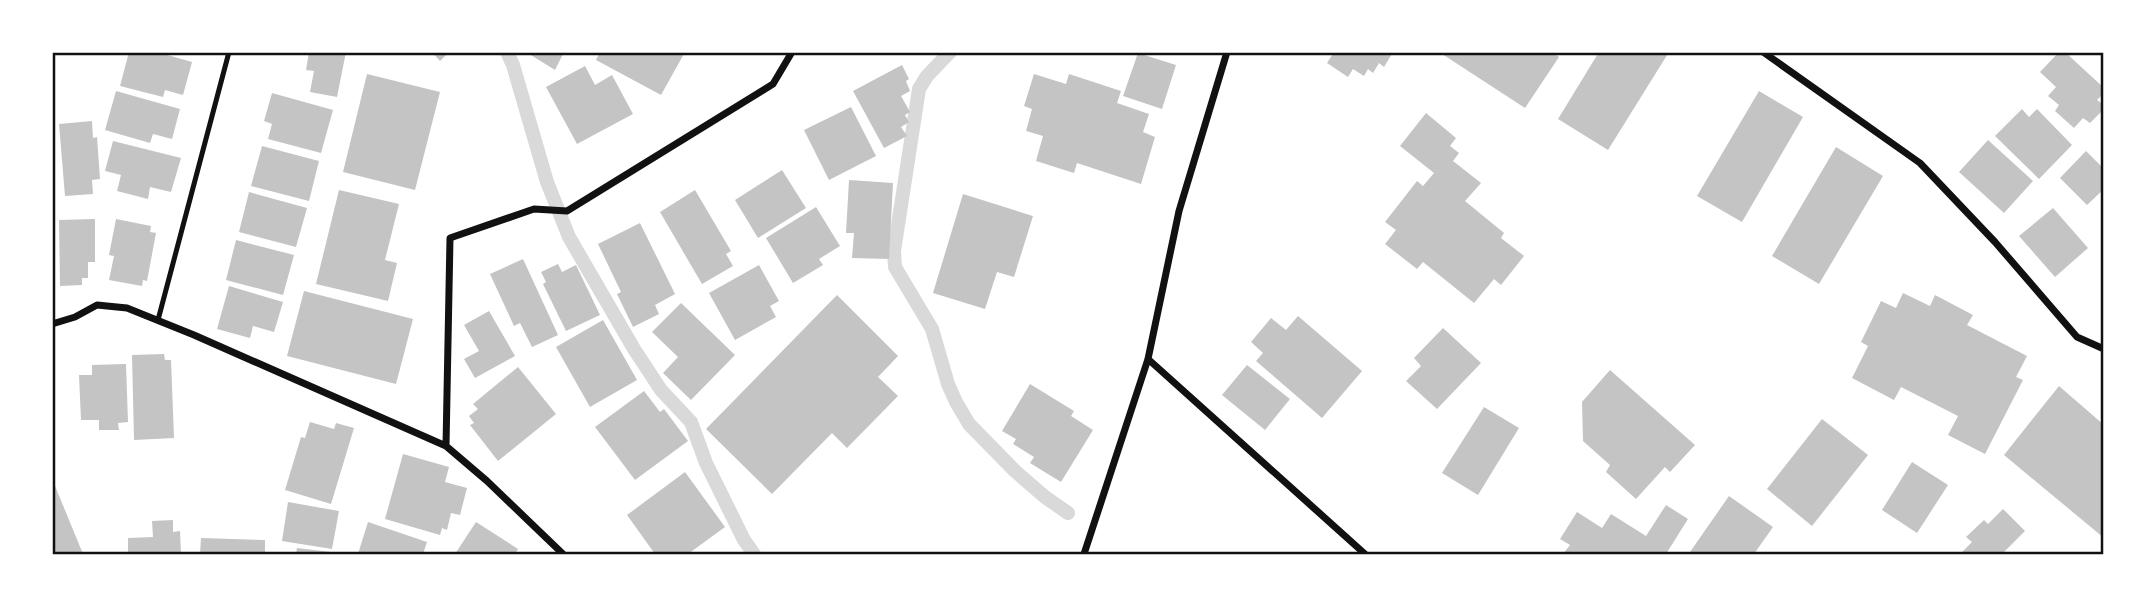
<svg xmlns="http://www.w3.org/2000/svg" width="2156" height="607" viewBox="0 0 2156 607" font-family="Manrope,sans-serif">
	<rect width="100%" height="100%" fill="#fff"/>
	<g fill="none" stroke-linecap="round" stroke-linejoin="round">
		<path stroke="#d9d9d9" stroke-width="14" d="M507,52L513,65L547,182L569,237L634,349L661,390L691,422L706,463L744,540L754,554
			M950,52L927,76L919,89L894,251L895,267L932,329L948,384L956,402L969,424L1015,471L1045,497L1068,513"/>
	</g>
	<path fill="#c4c4c4" d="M129,52H157L192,62L183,95L165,90L163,97L120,86Z
		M309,52H346L337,97L310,92L314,71L306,70Z
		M432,52H449L440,61Z
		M526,52H564L555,70Z
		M600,52H685L661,95L596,60Z
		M1334,52H1393L1384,67L1379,63L1373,73L1368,69L1364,76L1353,69L1348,77L1327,63Z
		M1439,52H1552L1559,57L1525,108Z
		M1599,52H1669L1608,150L1558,119Z
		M2059,52H2065L2104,88V93L2097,100L2104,105V109L2090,123L2083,118L2074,128L2055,111L2059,105L2048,96L2056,87L2040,72Z
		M1138,53L1176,65L1162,109L1123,96Z
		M902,65L909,79L906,81L910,91L901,96L910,112L905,115L909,122L901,127L907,136L884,148L853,91Z
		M585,66L595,85L612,75L633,114L577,144L546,87Z
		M367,74L440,92L415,190L343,172Z
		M1034,74L1066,84L1069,74L1121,91L1117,103L1149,114L1143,132L1155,137L1141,184L1077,163L1074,173L1036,161L1043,136L1026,131L1032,109L1024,106Z
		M116,91L180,109L172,139L153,134L150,143L105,130Z
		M1759,91L1803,117L1742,222L1697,196Z
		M272,93L333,110L321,153L268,139L272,124L264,121Z
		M851,107L876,156L829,180L804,130Z
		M2022,109L2029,117L2037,109L2072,145L2039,179L1995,136Z
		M1426,113L1456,138L1450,146L1459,153L1453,161L1481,183L1465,201L1504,233L1501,238L1524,256L1501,285L1494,279L1474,303L1423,262L1417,269L1385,244L1396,230L1385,222L1417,181L1423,186L1434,173L1400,146Z
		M92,121L93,138L97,137L100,179L92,180L93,194L65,196L59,124Z
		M1988,140L2033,181L2004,213L1959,172Z
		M113,141L181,158L171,192L150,187L148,199L117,191L121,175L105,171Z
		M262,146L319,161L309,201L251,186Z
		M1836,147L1883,176L1819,284L1772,256Z
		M2086,151L2104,169V189L2087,205L2060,178Z
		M782,170L806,208L758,238L735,200Z
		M849,180L893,183L889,259L852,258L854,233H846Z
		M339,190L399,204L385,260L397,263L388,301L316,284Z
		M695,190L731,251L726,254L733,266L702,284L660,212Z
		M249,192L307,208L296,247L239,232Z
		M963,194L1033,216L1014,277L997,272L985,309L933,293Z
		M816,207L840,246L819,259L823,265L793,283L766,238Z
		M2053,208L2088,248L2055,277L2019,236Z
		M95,219V262H88V278H82V285L60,286L59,220Z
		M116,219L151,226L150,232L156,233L147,281L143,280L142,286L109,280L114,256L109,255Z
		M640,223L675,294L655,305L659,314L633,327L617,294L621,292L598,244Z
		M236,240L294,255L283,295L226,280Z
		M523,259L558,335L532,347L520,323L514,326L490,274Z
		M558,264L562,272L576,265L600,315L566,331L543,284L546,282L541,272Z
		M759,265L779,301L770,306L776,317L735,340L709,293Z
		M229,286L283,302L274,332L253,326L250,338L217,329Z
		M304,291L413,319L396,384L287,356Z
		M1903,293L1930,306L1935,295L1973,315L1967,325L2027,356L2016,377L2023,380L1985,454L1948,435L1958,416L1901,387L1894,400L1852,378L1868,346L1861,342L1881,301L1896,308Z
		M837,295L898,356L878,377L898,396L847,448L832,433L772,494L706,429Z
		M681,303L735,355L691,400L663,373L678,357L652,332Z
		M489,311L515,356L475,378L464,359L479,351L464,325Z
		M1298,316L1362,371L1322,418L1256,361L1263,353L1251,342L1271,318L1286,330Z
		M603,320L637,380L590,407L556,347Z
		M1443,328L1481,363L1437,409L1406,381L1421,366L1414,358Z
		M164,354L165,360H171L174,438L134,440L132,355Z
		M126,364L128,422L118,423L119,430H99V420H81L79,375H92V365Z
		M1247,365L1290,399L1265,430L1222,395Z
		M518,367L556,414L498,461L470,425L474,423L469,416L478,409L473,404Z
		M1610,370L1695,445L1670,472L1665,467L1636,499L1606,472L1610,465L1583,441L1582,402Z
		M1030,384L1074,411L1071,416L1093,430L1061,482L1030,463L1034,457L1013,444L1016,439L1002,431Z
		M2059,386L2104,425V538L2004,455Z
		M644,391L660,412L664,409L688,441L635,480L595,427Z
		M1484,407L1519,428L1478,495L1442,473Z
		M1822,419L1868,455L1812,526L1767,489Z
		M310,422L334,429L336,423L354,428L331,504L285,490L301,437L305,438Z
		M403,454L449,467L445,482L467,488L460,515L451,513L447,530L442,528L440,535L385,519Z
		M1912,462L1948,485L1917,533L1882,510Z
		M685,472L725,527L688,554H655L627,515Z
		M52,481H53L83,554H52Z
		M1729,496L1773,527L1754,554H1694L1690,552Z
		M288,502L339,511L332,549L282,541Z
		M1666,505L1688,519L1666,554H1563L1570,545L1560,539L1577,512L1602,528L1611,514L1646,536Z
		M2003,509L2025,531L2002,554H1960L1972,542L1966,537L1984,520L1988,524Z
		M173,520V532L180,531L181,554H128V538L153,537L152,521Z
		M368,522L427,542L423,554H358Z
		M476,522L518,549L515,554H455Z
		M201,538L265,540V554H200Z
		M297,548L331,552V554H296Z"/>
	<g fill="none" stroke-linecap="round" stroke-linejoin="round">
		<path stroke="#111" stroke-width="5" d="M158,320L229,52"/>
		<path stroke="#111" stroke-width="7" d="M1763,52L1920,163L1995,242L2077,337L2104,349
			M52,324L75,317L97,305L127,308L194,335L446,446L487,481L563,554
			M1148,359L1365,554
			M446,446L450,238L534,209L567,211L773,84L792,52
			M1084,554L1148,359L1179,211L1227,52"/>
	</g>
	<rect width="2156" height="607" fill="none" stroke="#ffffff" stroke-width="108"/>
	<rect x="54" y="54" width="2048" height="499" fill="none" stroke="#111" stroke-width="2.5"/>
</svg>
